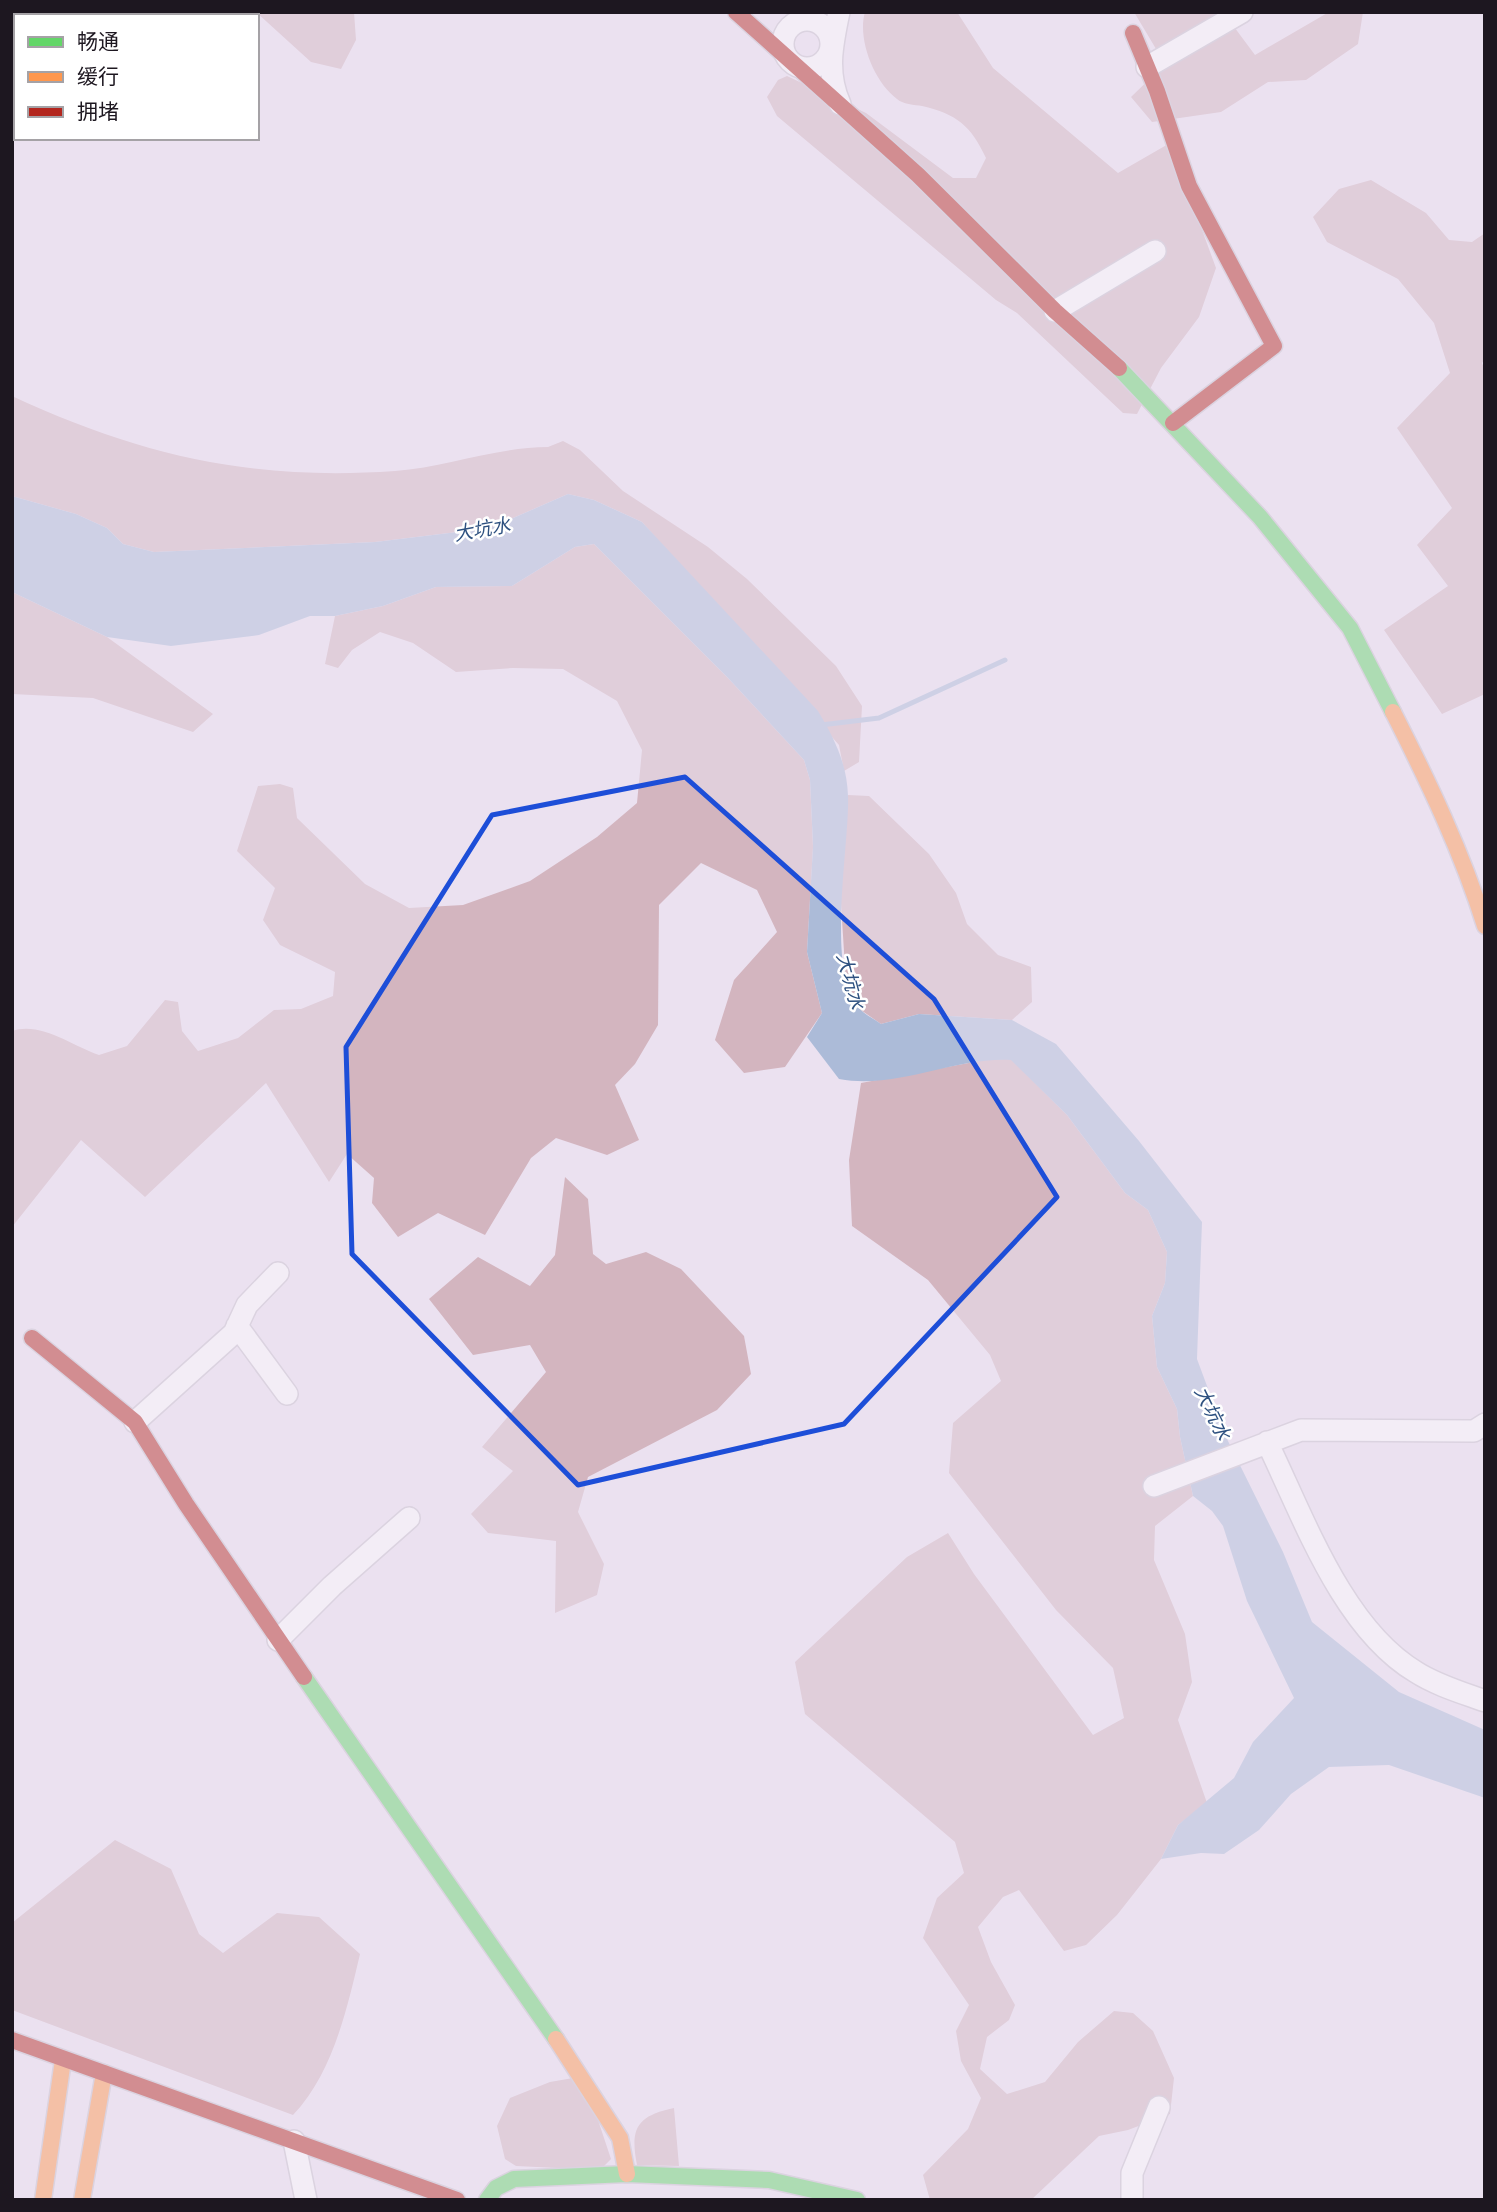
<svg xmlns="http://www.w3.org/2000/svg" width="1497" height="2212" viewBox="0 0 1497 2212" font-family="'PT Sans Narrow','Noto Sans SC',sans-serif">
	<rect width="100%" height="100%" fill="#ebe1f0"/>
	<path fill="#d3b5bf" d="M256,12H354L356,40L341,69L311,62Z
		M865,12H957L993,68L1118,173L1170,143L1216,268L1199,317L1161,368L1137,414L1123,413L1017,313L996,300L777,116L767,97L778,80L787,76L866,113L953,178H976L986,158C971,126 957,114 922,106C915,105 902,104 897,99C874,82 857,39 865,12Z
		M1134,12H1223L1255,55L1329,12H1363L1358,44L1306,80L1268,82L1221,112L1152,122L1131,97L1165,64Z
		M1371,180L1426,213L1449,240L1472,242L1485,233V359L1482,363L1485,370V694L1442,714L1384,630L1448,586L1417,545L1452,508L1397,428L1450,373L1434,323L1398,279L1327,242L1313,217L1339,189Z
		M12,396C141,456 253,481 395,471C446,467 497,447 548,447L563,441L580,450L623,491L708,547L747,579L836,666L862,706L859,762L844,771L839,745L642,522L594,500L568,494L490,528L375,542L154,552L123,544L107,528L76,514L12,496Z
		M594,544L728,678L804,760L810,780L813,847L807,952L822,1013L785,1067L744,1073L715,1040L734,980L777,932L757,890L701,863L659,905L658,1025L635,1064L615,1085L639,1140L607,1155L556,1138L531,1158L485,1235L438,1213L398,1237L372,1203L374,1178L347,1154L329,1182L266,1083L145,1197L81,1140L12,1227V1031C40,1021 73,1046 99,1055L127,1046L165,1000L178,1002L182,1031L198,1051L238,1038L274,1010L301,1009L333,996L335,972L280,945L263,920L275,888L237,851L258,786L280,784L293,788L297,818L365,884L409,908L463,905L530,881L597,837L637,803L642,750L617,701L563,669L513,668L456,672L413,643L380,632L352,650L338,668L325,664L335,616L383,606L436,587L512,586L575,547Z
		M12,592L107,637L213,714L193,732L93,698L12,694Z
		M848,795L869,796L929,854L956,893L967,924L998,955L1031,967L1032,1002L1012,1020L919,1014L881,1024L858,1008L846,984L840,887Z
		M990,1059H1011L1067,1115L1125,1193L1148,1210L1167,1252L1165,1283L1152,1316L1157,1367L1177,1409L1180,1437L1193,1496L1155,1526L1154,1560L1185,1634L1192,1682L1178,1720L1207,1803L1178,1825L1161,1859L1117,1915L1086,1945L1064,1951L1019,1890L1003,1897L978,1927L991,1962L1015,2005L1009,2020L987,2037L980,2069L1007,2094L1045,2082L1078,2042L1114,2011L1133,2013L1153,2031L1174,2078L1170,2114L1128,2130L1099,2136L1031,2200H930L923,2175L968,2129L981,2098L961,2061L956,2031L969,2005L923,1938L937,1898L964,1873L955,1842L805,1714L795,1662L907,1557L948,1533L974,1574L1093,1735L1124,1718L1113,1668L1056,1610L949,1473L953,1423L1001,1381L990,1355L928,1280L852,1226L849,1160L861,1083Z
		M565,1177L588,1199L593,1254L606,1264L646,1252L681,1269L744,1336L751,1374L717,1410L588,1477L578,1512L604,1564L597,1595L555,1613L556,1541L488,1533L471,1514L513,1471L482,1447L546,1372L530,1345L473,1355L429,1299L478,1257L530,1286L555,1255Z
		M115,1840L171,1869L199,1934L223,1953L277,1913L319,1917L360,1954C347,2009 333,2073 293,2115L12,2010V1923Z
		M573,2078L592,2102L611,2159L600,2170L516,2166L505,2159L497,2126L510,2098L550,2082Z
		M674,2108L679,2166L637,2165C630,2129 636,2116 674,2108Z"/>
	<path fill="#acbbd8" d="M568,494L594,500L642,522L818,711C834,738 847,763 848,796C850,842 825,973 859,1008C864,1014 874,1019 881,1024L919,1014L1012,1020L1056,1044L1139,1141L1202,1222L1197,1359L1226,1437L1283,1552L1312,1622L1399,1692L1485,1730V1798L1389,1765L1329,1767L1291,1794L1259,1830L1224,1854L1201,1853L1161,1859L1178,1825L1234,1778L1253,1742L1294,1698L1247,1601L1223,1526L1212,1511L1193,1496L1180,1437L1177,1409L1157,1367L1152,1316L1165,1283L1167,1252L1148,1210L1125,1193L1067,1115L1011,1060C953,1057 897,1090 839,1079L807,1037L822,1013L807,952L813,846L810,780L804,760L728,678L594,544L575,547L512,586L436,587L383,606L335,616H310L259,635L171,646L107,637L12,592V496L76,514L107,528L123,544L154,552L375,542L490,528Z"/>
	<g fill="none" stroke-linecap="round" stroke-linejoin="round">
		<path stroke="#acbbd8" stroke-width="5" d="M821,725L879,718L1005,660"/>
		<g stroke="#c8c0cc" stroke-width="24">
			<path id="street" d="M839,12C832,45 826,73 840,104
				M783 44a24 24 0 1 1 48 0a24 24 0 1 1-48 0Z
				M1147,67L1242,12
				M1055,311L1155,251
				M237,1326L287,1394
				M135,1422L234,1333L247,1305L278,1273
				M1267,1442C1303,1516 1342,1628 1416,1672C1436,1685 1463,1693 1485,1701
				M1154,1486L1301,1430L1474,1431L1485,1424
				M278,1640L332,1586L409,1518
				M294,2141L306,2200
				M1132,2200V2173L1159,2107"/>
		</g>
		<g stroke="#c8c0cc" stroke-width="19">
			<path id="fast" d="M1119,368L1260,517L1350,628L1393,712
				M304,1677L556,2039
				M487,2200L496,2188L514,2179L627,2174L769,2180L857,2200"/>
		</g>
		<g stroke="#c8c0cc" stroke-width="19">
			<path id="slow" d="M1393,712C1428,781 1462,852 1485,926
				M556,2039L620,2138L627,2174
				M43,2200L63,2060
				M82,2200L104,2073"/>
		</g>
		<g stroke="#c8c0cc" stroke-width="19">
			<path id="jam" d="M736,12L918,175L1055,311L1119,368
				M1133,33L1157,91L1189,186L1274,346L1173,423
				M32,1338L135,1422L186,1504L304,1677
				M12,2040L457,2200"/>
		</g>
		<use href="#street" stroke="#fcfafd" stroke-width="21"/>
		<use href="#fast" stroke="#63d668" stroke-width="16"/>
		<use href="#slow" stroke="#ff974d" stroke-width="16"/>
		<use href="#jam" stroke="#b3261e" stroke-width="16"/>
	</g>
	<path d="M0 0H1497V2212H0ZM685,777L934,999L1057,1197L844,1424L578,1485L352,1254L346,1047L492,815Z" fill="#ebe1f0" fill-opacity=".55" fill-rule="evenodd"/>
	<path fill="none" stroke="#1d4ed8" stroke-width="5" stroke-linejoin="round" d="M685,777L934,999L1057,1197L844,1424L578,1485L352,1254L346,1047L492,815Z"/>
	<g text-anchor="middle" stroke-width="5" stroke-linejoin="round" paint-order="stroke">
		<g font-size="19" font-style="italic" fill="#2e5180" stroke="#fff">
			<text transform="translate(482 529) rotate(-10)" y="7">大坑水</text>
			<text transform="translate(851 981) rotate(75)" y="7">大坑水</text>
			<text transform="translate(1213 1413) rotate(64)" y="7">大坑水</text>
		</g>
	</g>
	<rect width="1497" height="2212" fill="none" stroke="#1d1720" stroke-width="28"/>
	<rect x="14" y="14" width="245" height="126" fill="#ffffff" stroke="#a5a2a6" stroke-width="2"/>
	<rect x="28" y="37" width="35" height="10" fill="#63d668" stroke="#a5a2a6" stroke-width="2"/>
	<text x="77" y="49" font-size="21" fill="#1d1720">畅通</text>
	<rect x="28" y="72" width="35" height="10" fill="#ff974d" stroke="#a5a2a6" stroke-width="2"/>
	<text x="77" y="84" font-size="21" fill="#1d1720">缓行</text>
	<rect x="28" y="107" width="35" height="10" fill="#b3261e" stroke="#a5a2a6" stroke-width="2"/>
	<text x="77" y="119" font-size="21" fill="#1d1720">拥堵</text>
</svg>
